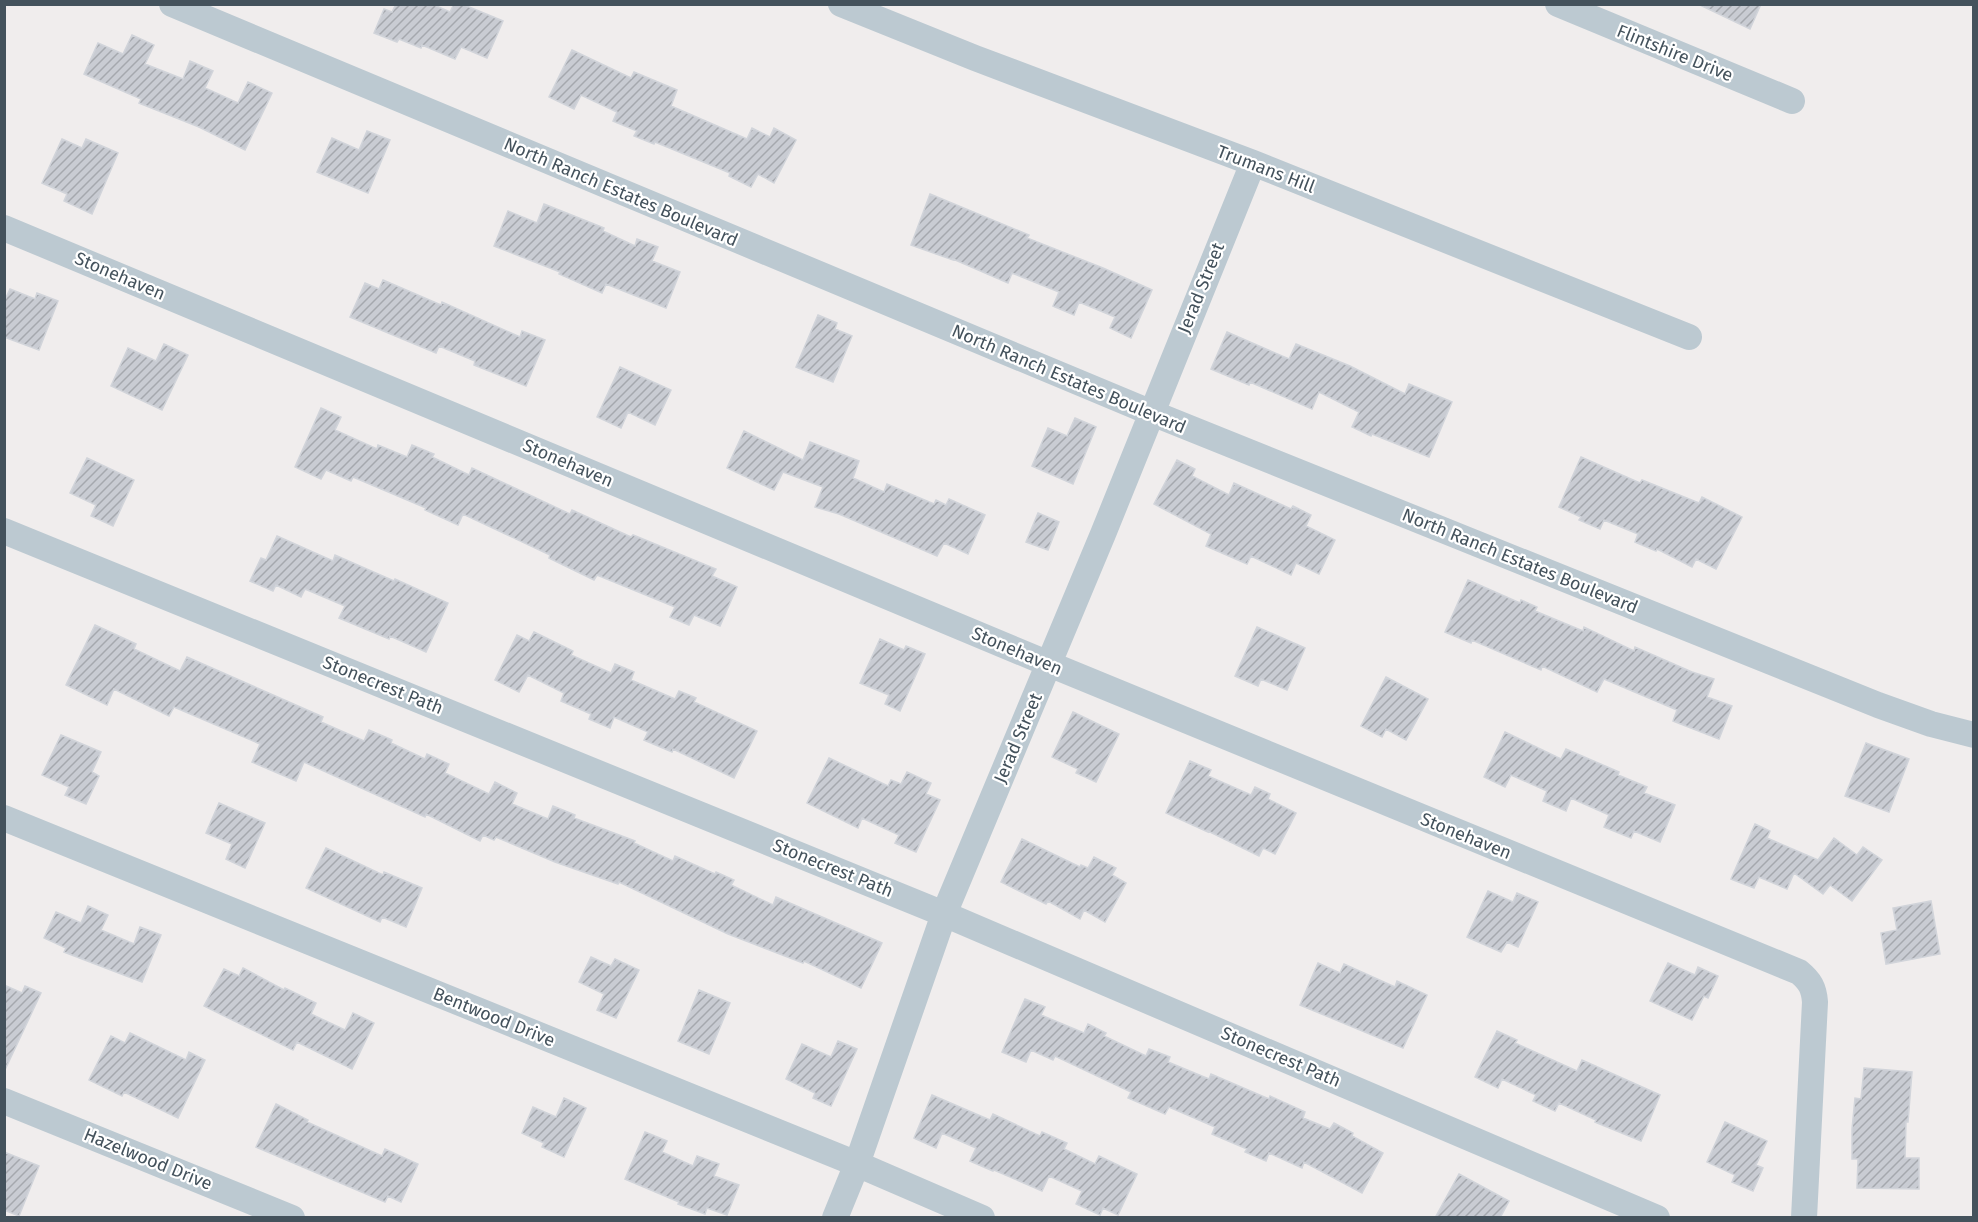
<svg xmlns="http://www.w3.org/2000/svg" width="1978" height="1222" viewBox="0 0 1978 1222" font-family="'Fira Sans',sans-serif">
	<defs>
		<pattern id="building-hatch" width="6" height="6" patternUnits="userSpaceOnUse" patternTransform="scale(1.5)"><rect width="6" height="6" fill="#c9ccd3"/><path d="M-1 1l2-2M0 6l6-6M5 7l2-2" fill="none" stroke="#a5a8ae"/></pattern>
	</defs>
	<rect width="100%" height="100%" fill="#f0eded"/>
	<path fill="url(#building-hatch)" stroke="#d1d4da" stroke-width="1.5" d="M396,4H432L450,12L454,4H462L503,21L487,58L461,47L455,59L422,45L421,48L399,39L397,42L374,33L384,9L392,12Z
		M1698,4H1761L1750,29Z
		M132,35L154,45L145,64L183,79L190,61L213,71L205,88L238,103L248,82L272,93L245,150L199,127L139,103L141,99L84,74L98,43L123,54Z
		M572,50L631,78L634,72L677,90L671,106L747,139L752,128L770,137L774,128L796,140L774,183L758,174L751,187L729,176L730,173L655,142L654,144L634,136L637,131L613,121L617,112L581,95L574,109L549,97Z
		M367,131L390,140L368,193L317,172L332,138L359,150Z
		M62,139L82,148L86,139L118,153L92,214L64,201L67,194L42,183Z
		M930,194L1029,235L1027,238L1103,268L1152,290L1131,338L1110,328L1115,317L1079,302L1074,315L1053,306L1059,292L1012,273L1008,283L953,259V260L911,245Z
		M544,204L604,228L603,231L635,246L637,239L658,247L652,261L680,272L666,308L606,284L602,293L559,274L560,272L494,246L508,211L537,223Z
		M383,280L441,305L442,302L520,337L522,331L545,340L526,386L474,365L475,361L439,346L436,353L350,317L365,283L379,289Z
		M10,289L35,299L37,293L58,301L39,350L4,337V302Z
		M818,315L837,323L835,329L852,336L833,382L796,367Z
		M1227,332L1289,359L1296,344L1350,366L1405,394L1409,384L1452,402L1429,457L1372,434L1371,436L1352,427L1359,412L1319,392L1312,409L1250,382L1249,385L1211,369Z
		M164,344L188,355L162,410L111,386L128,348L156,361Z
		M620,367L671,390L655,425L628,412L621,428L597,417Z
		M321,408L341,417L335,430L377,449L378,445L407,457L412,445L434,454L432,457L469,475L472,468L570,514L572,510L631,537L633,535L716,569L712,576L737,587L720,626L694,615L689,625L670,617L675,607L597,575L594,580L549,558L550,555L463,514L458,525L425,510L426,508L353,477L351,481L326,470L321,479L295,467Z
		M1075,418L1096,427L1073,484L1032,466L1048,428L1067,436Z
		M744,431L803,460L810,442L859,461L853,478L884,492L887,484L934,504L936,500L946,505L949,499L985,515L968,554L944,543L937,556L839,514L815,507L823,487L783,472L774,490L727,468Z
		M1581,457L1640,483L1642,480L1699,503L1702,497L1742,517L1716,569L1696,559L1692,567L1657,549L1656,551L1635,542L1638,534L1604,520L1600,529L1579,520L1581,517L1559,507Z
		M87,458L134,480L113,526L91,516L96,505L70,493Z
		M1177,460L1195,469L1192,476L1229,495L1234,483L1291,509L1293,506L1311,515L1306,526L1335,540L1319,574L1296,563L1291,575L1251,556L1247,564L1206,546L1211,534L1154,504Z
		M1038,513L1059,522L1048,550L1026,542Z
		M277,536L333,561L335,555L394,581L395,579L448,603L426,652L390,636L389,639L339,618L345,606L305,589L301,597L276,585L273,591L250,581L261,558L266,560Z
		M1468,580L1520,603L1521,600L1537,607L1535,611L1583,631L1584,627L1634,651L1635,647L1692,672L1714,679L1707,697L1732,706L1719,739L1673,721L1677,710L1604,679L1597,692L1542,666L1541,670L1472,640L1471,643L1445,632Z
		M95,625L136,644L134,649L180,671L187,657L323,717L321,722L364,741L369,730L392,740L391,743L425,759L427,754L449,764L445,773L489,794L495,782L517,793L512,804L548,819L553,806L575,815L574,818L635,841L634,843L673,861L675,856L715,874L716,872L734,880L731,885L773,905L776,897L882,943L861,988L804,961L803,963L728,934L619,882L618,884L555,862L496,837L494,840L483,835L480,841L426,814L425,817L304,762L296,781L252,762L260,744L174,707L169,716L114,689L107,705L66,685Z
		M1257,627L1305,648L1287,690L1261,679L1258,686L1235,676Z
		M534,632L573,651L571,655L611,673L615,664L634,672L631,680L675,699L679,691L696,698L694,702L757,731L734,778L673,749L672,752L644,740L648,732L614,717L610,728L589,719L591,714L561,701L564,693L528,675L519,692L495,680L517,635L529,641Z
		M880,639L904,650L906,646L925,654L900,711L885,704L889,695L860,683Z
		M1386,677L1428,699L1406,740L1386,729L1382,737L1361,726Z
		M1073,712L1119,734L1096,782L1076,773L1078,769L1052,757Z
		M1505,732L1561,759L1566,749L1619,772L1618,775L1647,787L1644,793L1675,805L1660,842L1634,831L1631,838L1604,827L1609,815L1571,798L1566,811L1543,801L1547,791L1511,775L1505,787L1484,777Z
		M61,735L101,752L92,772L99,776L86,804L65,795L69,787L42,775Z
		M1866,743L1909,759L1889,812L1845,796Z
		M829,758L888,786L891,780L901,784L907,772L931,783L926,794L940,800L916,852L895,843L899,835L862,818L858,828L807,803Z
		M1190,761L1211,770L1208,776L1251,795L1255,787L1270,794L1268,799L1296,813L1275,854L1263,848L1259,856L1208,831V832L1166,813Z
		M219,803L265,823L245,868L226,859L232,844L206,833Z
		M1755,824L1770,831L1767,838L1818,860L1834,838L1857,855L1863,847L1882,860L1852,901L1830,885L1823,894L1794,873L1787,889L1759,877L1754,888L1731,879Z
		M1022,839L1080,867L1081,865L1088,868L1094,857L1116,868L1112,875L1126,883L1105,922L1084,910L1080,919L1048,901L1046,904L1001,882Z
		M326,848L383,875L384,872L422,888L406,927L382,917L380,922L306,888Z
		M1488,891L1513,902L1517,893L1538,902L1518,947L1507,942L1501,952L1467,937Z
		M1931,901L1940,954L1886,964L1881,933L1897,930L1893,908Z
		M88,906L108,915L101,930L134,944L140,927L161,935L142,982L64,952L66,948L44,938L56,912L81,923Z
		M591,957L611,966L615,959L639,970L616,1018L597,1010L604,994L579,982Z
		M1318,963L1340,973L1344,964L1395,987L1397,981L1427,995L1403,1048L1300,1005Z
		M1668,963L1695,975L1698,967L1718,976L1708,998L1704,996L1692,1020L1650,1001Z
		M243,968L284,990L285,988L316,1003L311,1014L345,1030L353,1013L374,1023L352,1069L297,1042L293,1050L204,1006L224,969L239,976Z
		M4,985L22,993L25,986L41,993L4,1072Z
		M699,990L730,1003L709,1054L678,1041Z
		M1025,999L1045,1007L1041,1015L1084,1033L1088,1024L1106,1033L1104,1036L1146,1056L1149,1049L1170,1057L1168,1062L1209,1079L1211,1074L1269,1099L1270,1096L1305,1112L1303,1118L1330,1129L1334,1123L1353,1133L1352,1136L1383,1153L1362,1193L1304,1162L1302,1168L1269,1153L1266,1161L1245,1152L1247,1149L1212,1134L1215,1127L1169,1107L1165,1114L1128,1098L1131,1092L1055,1056L1053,1060L1031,1050L1026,1062L1002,1052Z
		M1497,1031L1517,1040L1515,1043L1577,1071L1582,1060L1660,1095L1641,1141L1595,1122L1596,1120L1559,1103L1555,1111L1533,1101L1536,1095L1502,1079L1498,1088L1475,1077Z
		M130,1033L186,1060L189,1052L205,1060L178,1118L124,1092L122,1096L89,1080L111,1036L125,1043Z
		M838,1041L857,1049L831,1106L813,1098L815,1093L786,1079L802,1044L831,1057Z
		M1864,1068L1912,1072L1908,1122H1906L1905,1158H1919V1189L1857,1188L1858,1159H1852V1129L1855,1098L1861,1099Z
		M932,1095L990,1120L993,1114L1040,1136L1042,1132L1067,1143L1064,1149L1095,1164L1099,1156L1137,1174L1118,1215L1103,1208L1100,1215L1076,1204L1082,1191L1049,1176L1042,1191L994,1170L993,1171L970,1161L976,1148L942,1133L936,1148L914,1138Z
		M564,1098L586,1108L564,1157L542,1147L544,1143L522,1133L533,1107L556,1117Z
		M276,1104L308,1120L307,1122L382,1156L385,1149L418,1164L401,1202L388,1196L385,1202L256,1147Z
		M1725,1122L1767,1141L1756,1165L1763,1168L1753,1191L1732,1182L1735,1175L1707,1162Z
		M645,1132L667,1141L662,1152L693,1166L697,1156L719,1164L714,1176L739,1185L727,1215L707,1208L705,1214L678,1204L679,1202L625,1179Z
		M4,1152L39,1166L19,1216L4,1210Z
		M1459,1174L1509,1201L1500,1218H1435Z"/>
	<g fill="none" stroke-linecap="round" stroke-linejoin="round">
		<path stroke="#bcc9d1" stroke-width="26" d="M172,4L1152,413L1878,705L1931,724L1974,735
			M841,4L975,58L1253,163L1689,337
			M1558,4L1792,101
			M4,228L1049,664L1799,972C1810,981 1814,988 1815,1002L1804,1218
			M4,531L944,914L1657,1218
			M4,818L857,1164L982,1218
			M4,1101L292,1218
			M835,1218L857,1164L944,914L1103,534L1253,163"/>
	</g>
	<g text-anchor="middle" stroke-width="4.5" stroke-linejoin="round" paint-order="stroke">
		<g font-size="18" fill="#44525c" stroke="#fff">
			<text transform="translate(1675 53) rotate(22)" y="6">Flintshire Drive</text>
			<text transform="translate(1266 169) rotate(21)" y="6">Trumans Hill</text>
			<text transform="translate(621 192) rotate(23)" y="6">North Ranch Estates Boulevard</text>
			<text transform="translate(120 276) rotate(23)" y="6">Stonehaven</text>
			<text transform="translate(1201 288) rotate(-68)" y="6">Jerad Street</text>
			<text transform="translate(1069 379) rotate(23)" y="6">North Ranch Estates Boulevard</text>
			<text transform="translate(568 463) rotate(23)" y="6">Stonehaven</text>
			<text transform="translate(1520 561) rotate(22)" y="6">North Ranch Estates Boulevard</text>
			<text transform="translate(1017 651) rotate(23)" y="6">Stonehaven</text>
			<text transform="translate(383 685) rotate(22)" y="6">Stonecrest Path</text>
			<text transform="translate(1018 738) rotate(-67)" y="6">Jerad Street</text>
			<text transform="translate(1466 836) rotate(22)" y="6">Stonehaven</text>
			<text transform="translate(833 868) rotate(22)" y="6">Stonecrest Path</text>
			<text transform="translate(494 1017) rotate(22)" y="6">Bentwood Drive</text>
			<text transform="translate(1281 1057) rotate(23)" y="6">Stonecrest Path</text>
			<text transform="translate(148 1159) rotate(22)" y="6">Hazelwood Drive</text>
		</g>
	</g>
	<rect width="1978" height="1222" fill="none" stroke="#44525c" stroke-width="12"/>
</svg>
